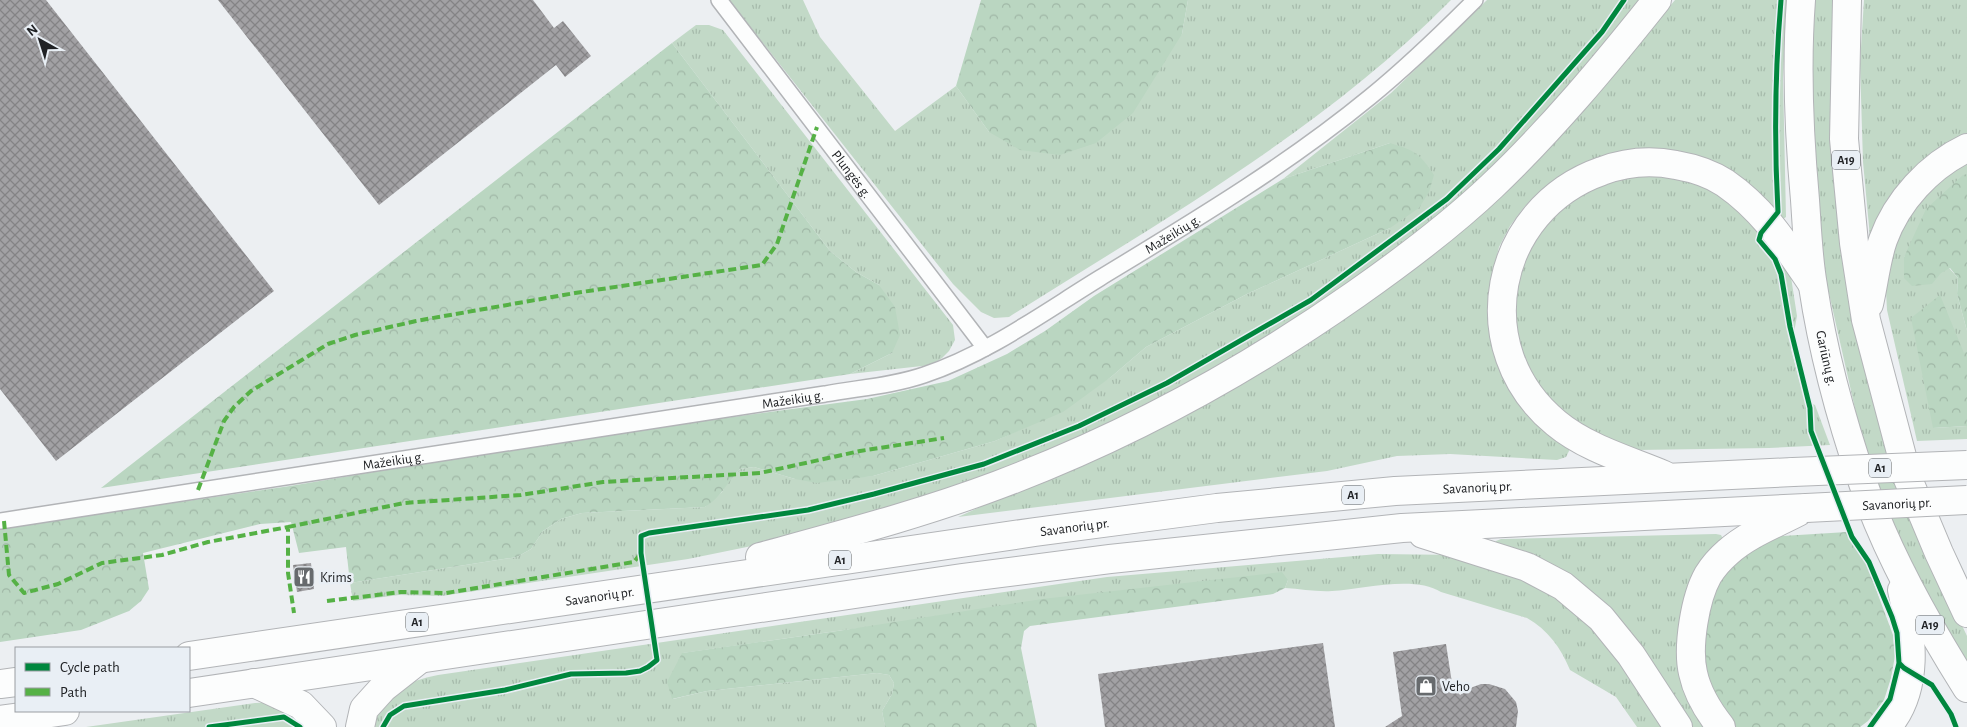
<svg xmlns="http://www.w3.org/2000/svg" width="1967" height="727" viewBox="0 0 1967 727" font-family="'Alegreya Sans',sans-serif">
	<defs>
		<pattern id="grass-tufts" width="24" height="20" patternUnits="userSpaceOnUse" patternTransform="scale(1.25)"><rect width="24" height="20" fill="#c2d9c7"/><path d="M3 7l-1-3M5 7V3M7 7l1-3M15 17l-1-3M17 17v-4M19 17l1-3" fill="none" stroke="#a6baab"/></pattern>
		<pattern id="forest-crowns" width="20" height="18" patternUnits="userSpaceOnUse" patternTransform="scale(1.25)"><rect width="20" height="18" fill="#bad6c1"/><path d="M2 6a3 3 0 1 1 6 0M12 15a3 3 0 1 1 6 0" fill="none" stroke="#a0b7a6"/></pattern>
		<pattern id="building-cross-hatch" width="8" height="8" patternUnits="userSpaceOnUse" patternTransform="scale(1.25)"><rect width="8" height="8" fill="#a2a1a4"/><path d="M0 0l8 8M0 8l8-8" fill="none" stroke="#848385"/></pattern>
	</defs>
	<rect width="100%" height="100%" fill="#eceff2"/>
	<path fill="url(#grass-tufts)" d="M729,0H803L820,37L895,131L956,86L989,132L1182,34L1188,0H1451C1323,130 1162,220 1009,317L994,318L981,312L953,284Z
		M1487,0H1646L1568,92L1454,208L1285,333L1038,460L796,537L688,559L442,596L399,595L353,601L350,583L517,557L531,549L543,531L561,519L582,513L705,507L722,492L728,481L740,469L754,467L795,479L873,476L995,441L1026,427L1111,377L1146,347L1247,294L1390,228V143L1283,179L1391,93Z
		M1675,0H1787L1783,78L1786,217L1779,222L1729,176L1599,160L1571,170L1546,186L1525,206L1510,226L1499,247L1491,280L1496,346L1505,381L1520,404L1540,426L1570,449L1566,457L1557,460L1450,454L1397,456L1327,471L958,517L1171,420L1275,363L1612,75Z
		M1815,0H1836L1835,146L1936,571L1967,636V669L1917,576L1896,529L1863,444L1826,280L1813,178L1811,101Z
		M1864,0H1967V138L1871,248L1863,162L1860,64Z
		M696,25H709L723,30L953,325L955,340L949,351L942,358L931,365L850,374L892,353L879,285L856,272L830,251L672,43Z
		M1967,157V174L1963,176L1904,257V277L1912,285L1949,268L1958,278L1957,294L1967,331V351L1933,428L1967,426V439L1917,441L1887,310L1885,274L1902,216Z
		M1623,174L1698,180L1760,226L1791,277L1797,316L1791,349L1805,401L1815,405L1830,445L1769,448L1638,450L1572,427L1522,373L1510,302L1532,233L1557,205Z
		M1716,534L1721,535L1723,539L1710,727H1686L1648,666L1494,544L1496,541L1501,539Z
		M1378,554L1458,555L1526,576L1582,612L1670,727H1637L1616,697L1570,670C1561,648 1548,630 1527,618L1441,592C1415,575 1362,589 1332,591C1317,592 1301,589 1285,588L1288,580L844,630L683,653L673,699L707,691L877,673L889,675L894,683L892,694L882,711L885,727H369C375,694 408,681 438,675L1107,577Z
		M275,702L317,727H86L255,703Z"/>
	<path fill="url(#forest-crowns)" d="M981,0H1188L1182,34L1133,113L1096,143L1060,155L1020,150L989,132L956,86Z
		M672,43L830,251L856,272L879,285L895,307L900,335L892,353L850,374L101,488Z
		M1390,143C1416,151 1419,153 1434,175L1429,192L1419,208L1390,228L1247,294L1146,347L1111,377L1063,412L995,441L873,476L817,483L795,479L754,467L740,469C727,482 721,498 705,507L582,513L561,519L543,531L531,549L517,557L350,583L346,547L299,553L291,522L260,524L143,553L149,589L141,601L129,611L81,630L0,642V528L290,486L569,439L867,399L948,381L1007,354L1045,331L1094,296L1283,179Z
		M1967,174V331L1957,294L1958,278L1950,268L1941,273L1932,284L1912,286L1904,278V257L1926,209L1963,175Z
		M1940,295L1964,353L1967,351V426L1933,428L1911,318Z
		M1847,532L1867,565L1893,635L1895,656L1891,678L1884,700L1868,721L1860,727H1729L1717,709L1698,649L1717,577L1754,545L1782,536Z
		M1282,572L1288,580L1285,588L1273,594L1030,626L1024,631L1021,648L1037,727H885L882,711L892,694L894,683L889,675L877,673L707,691L672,699L667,682L682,653L844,630L1042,599Z"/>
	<path fill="url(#building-cross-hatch)" d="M0,0H46L274,291L56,461L0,389Z
		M218,0H533L554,28L563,21L591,56L565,77L556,65L379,205Z
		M311,563L314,589L297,592L293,565Z
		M1323,643L1335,727H1105L1098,674Z
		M1446,644L1452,683L1460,695L1473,687L1481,684H1489L1505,689L1516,702L1518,711L1516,727H1385L1402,716L1393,652Z"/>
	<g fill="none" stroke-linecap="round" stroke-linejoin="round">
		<g stroke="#b2b4b7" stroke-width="18">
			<g id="street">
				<path id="s1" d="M719,0L985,348"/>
				<path id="s2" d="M0,521L825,394C857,388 892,386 924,375C987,354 1043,313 1100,278C1192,222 1286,166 1370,97C1407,67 1441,34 1475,0"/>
			</g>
		</g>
		<g stroke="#b2b4b7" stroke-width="30">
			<g id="highway">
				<path id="s3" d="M1801,0C1796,66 1799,134 1805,200C1807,228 1808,258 1813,286C1823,353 1841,419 1863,483C1886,552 1928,626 1967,688"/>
				<path d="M1847,0L1844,139L1854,243L1866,320L1908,479L1939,553L1967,613"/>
				<path d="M1869,304C1874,283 1876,260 1883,240C1897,201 1929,166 1967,148"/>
				<path d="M1664,475C1628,460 1586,448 1556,423C1466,349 1493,209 1602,171C1626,162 1651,160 1676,165C1693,168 1710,173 1725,183C1764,210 1785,244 1811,282"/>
				<path d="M1423,534L1527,567L1563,586L1601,618L1631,655L1678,727"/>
				<path d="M760,557C840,535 921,514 998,485C1126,437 1245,372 1356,294C1403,261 1450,226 1492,186C1552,129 1606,64 1657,0"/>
				<path id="s4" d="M189,656L1035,532L1217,508L1395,491L1793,472"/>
				<path d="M254,683L301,705L322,727"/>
				<path d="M0,684L16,682"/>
				<path d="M189,693L962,578L1110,559L1402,528L1806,508"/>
				<path d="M0,720L65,711"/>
				<path d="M360,727L364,709L383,688L420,659"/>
				<path d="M1721,727C1709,712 1697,692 1693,673C1687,647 1695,598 1708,575C1713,567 1721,558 1728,552C1748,534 1775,524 1798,512"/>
				<path d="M1887,727C1920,689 1912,635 1902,590"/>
			</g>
		</g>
		<use href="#street" stroke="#fcfdfd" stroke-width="15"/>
		<use href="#highway" stroke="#fcfdfd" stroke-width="28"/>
		<g stroke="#b2b4b7" stroke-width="30" stroke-linecap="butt">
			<g id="highway-bridge">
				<path d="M1793,472L1967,465"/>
				<path id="s5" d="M1806,508L1967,500"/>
			</g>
		</g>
		<use href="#highway-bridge" stroke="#fcfdfd" stroke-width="28"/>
		<path stroke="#55b145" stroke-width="4" stroke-dasharray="8 4" stroke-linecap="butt" d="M198,490L224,421L234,407L251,391L328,344L355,335L416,321L575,293L762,265L777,244L817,127
			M4,521L9,575L24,593L58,584L102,563L162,555L208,542L288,527V573L294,613
			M288,527L404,503L521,495L603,482L760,473L860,451L944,438
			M327,601L401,592L446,593L634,562L641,553"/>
		<g stroke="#e9eff5" stroke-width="8">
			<path id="cycleway" d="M1781,0C1775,71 1774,141 1778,212L1761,233L1759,240L1775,259L1781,274L1790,327L1810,408L1811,431L1852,537L1869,562L1892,617L1897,633L1899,663L1904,668L1932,685L1951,714L1956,727
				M209,727L284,717L300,727
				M383,727L390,715L404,706L505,690L571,674L626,673L640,671L648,667L657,660L641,553V536L649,533L808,510L874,494L984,464L1079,426L1167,383L1311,300L1447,199L1499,149L1602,32L1624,0
				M1870,727L1890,699L1899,663"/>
		</g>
		<use href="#cycleway" stroke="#00873e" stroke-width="5"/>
	</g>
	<defs>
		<g id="restaurant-square" transform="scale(1.125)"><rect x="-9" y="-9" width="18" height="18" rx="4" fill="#676a6d" stroke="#e9eff5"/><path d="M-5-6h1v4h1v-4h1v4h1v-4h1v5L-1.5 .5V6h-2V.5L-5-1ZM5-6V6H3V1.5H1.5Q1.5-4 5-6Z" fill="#fff"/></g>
		<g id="shop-square" transform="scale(1.125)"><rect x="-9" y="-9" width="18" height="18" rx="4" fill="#676a6d" stroke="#e9eff5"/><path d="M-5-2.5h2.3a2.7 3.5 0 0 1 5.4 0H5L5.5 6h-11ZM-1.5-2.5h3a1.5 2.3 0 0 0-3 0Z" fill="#fff"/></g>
	</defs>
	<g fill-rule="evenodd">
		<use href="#restaurant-square" x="304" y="577"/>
		<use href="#shop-square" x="1426" y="686"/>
	</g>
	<g text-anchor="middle" stroke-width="5" stroke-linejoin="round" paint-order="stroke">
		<g fill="#e9eff5" stroke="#5c6063" stroke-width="1">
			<rect x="1832" y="150.5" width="28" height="19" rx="4"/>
			<rect x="1869" y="458.5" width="22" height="19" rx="4"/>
			<rect x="1342" y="485.5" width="22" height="19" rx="4"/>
			<rect x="829" y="550.5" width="22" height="19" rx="4"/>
			<rect x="406" y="612.5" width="22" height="19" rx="4"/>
			<rect x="1916" y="615.5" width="28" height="19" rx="4"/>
		</g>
		<g font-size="12" font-weight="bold" fill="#202225">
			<text x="1846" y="164">A19</text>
			<text x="1880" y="472">A1</text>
			<text x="1353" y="499">A1</text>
			<text x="840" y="564">A1</text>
			<text x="417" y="626">A1</text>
			<text x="1930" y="629">A19</text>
		</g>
		<g font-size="14" fill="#202225" stroke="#e9eff5">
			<text dy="5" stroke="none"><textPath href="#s1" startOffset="219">Plungės g.</textPath></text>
			<text dy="5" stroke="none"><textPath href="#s2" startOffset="1222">Mažeikių g.</textPath></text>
			<text dy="5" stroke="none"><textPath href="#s3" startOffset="360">Gariūnų g.</textPath></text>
			<text dy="5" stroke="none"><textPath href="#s2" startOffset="802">Mažeikių g.</textPath></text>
			<text dy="5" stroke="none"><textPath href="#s2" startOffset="398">Mažeikių g.</textPath></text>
			<text dy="5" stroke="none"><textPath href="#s4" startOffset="1300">Savanorių pr.</textPath></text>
			<text dy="5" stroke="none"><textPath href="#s5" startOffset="91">Savanorių pr.</textPath></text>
			<text dy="5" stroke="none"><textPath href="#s4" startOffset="895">Savanorių pr.</textPath></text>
			<text dy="5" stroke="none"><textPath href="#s4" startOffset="415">Savanorių pr.</textPath></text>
		</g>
		<g font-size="14" fill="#202225" stroke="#e9eff5" text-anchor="start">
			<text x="320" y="582">Krims</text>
			<text x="1442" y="691">Veho</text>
		</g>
	</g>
	<rect x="15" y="647" width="175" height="65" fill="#e9eff5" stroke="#999da2"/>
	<rect x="25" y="663" width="25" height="8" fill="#00873e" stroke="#999da2"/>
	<text x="60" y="672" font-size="15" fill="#202225">Cycle path</text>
	<rect x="25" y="688" width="25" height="8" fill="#55b145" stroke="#999da2"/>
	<text x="60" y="697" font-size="15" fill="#202225">Path</text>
	<g transform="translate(40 40) rotate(321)" stroke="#e9eff5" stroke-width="4" paint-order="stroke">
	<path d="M0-4L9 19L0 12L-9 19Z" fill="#202225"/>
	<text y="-8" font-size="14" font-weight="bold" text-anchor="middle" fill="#202225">N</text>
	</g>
</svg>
